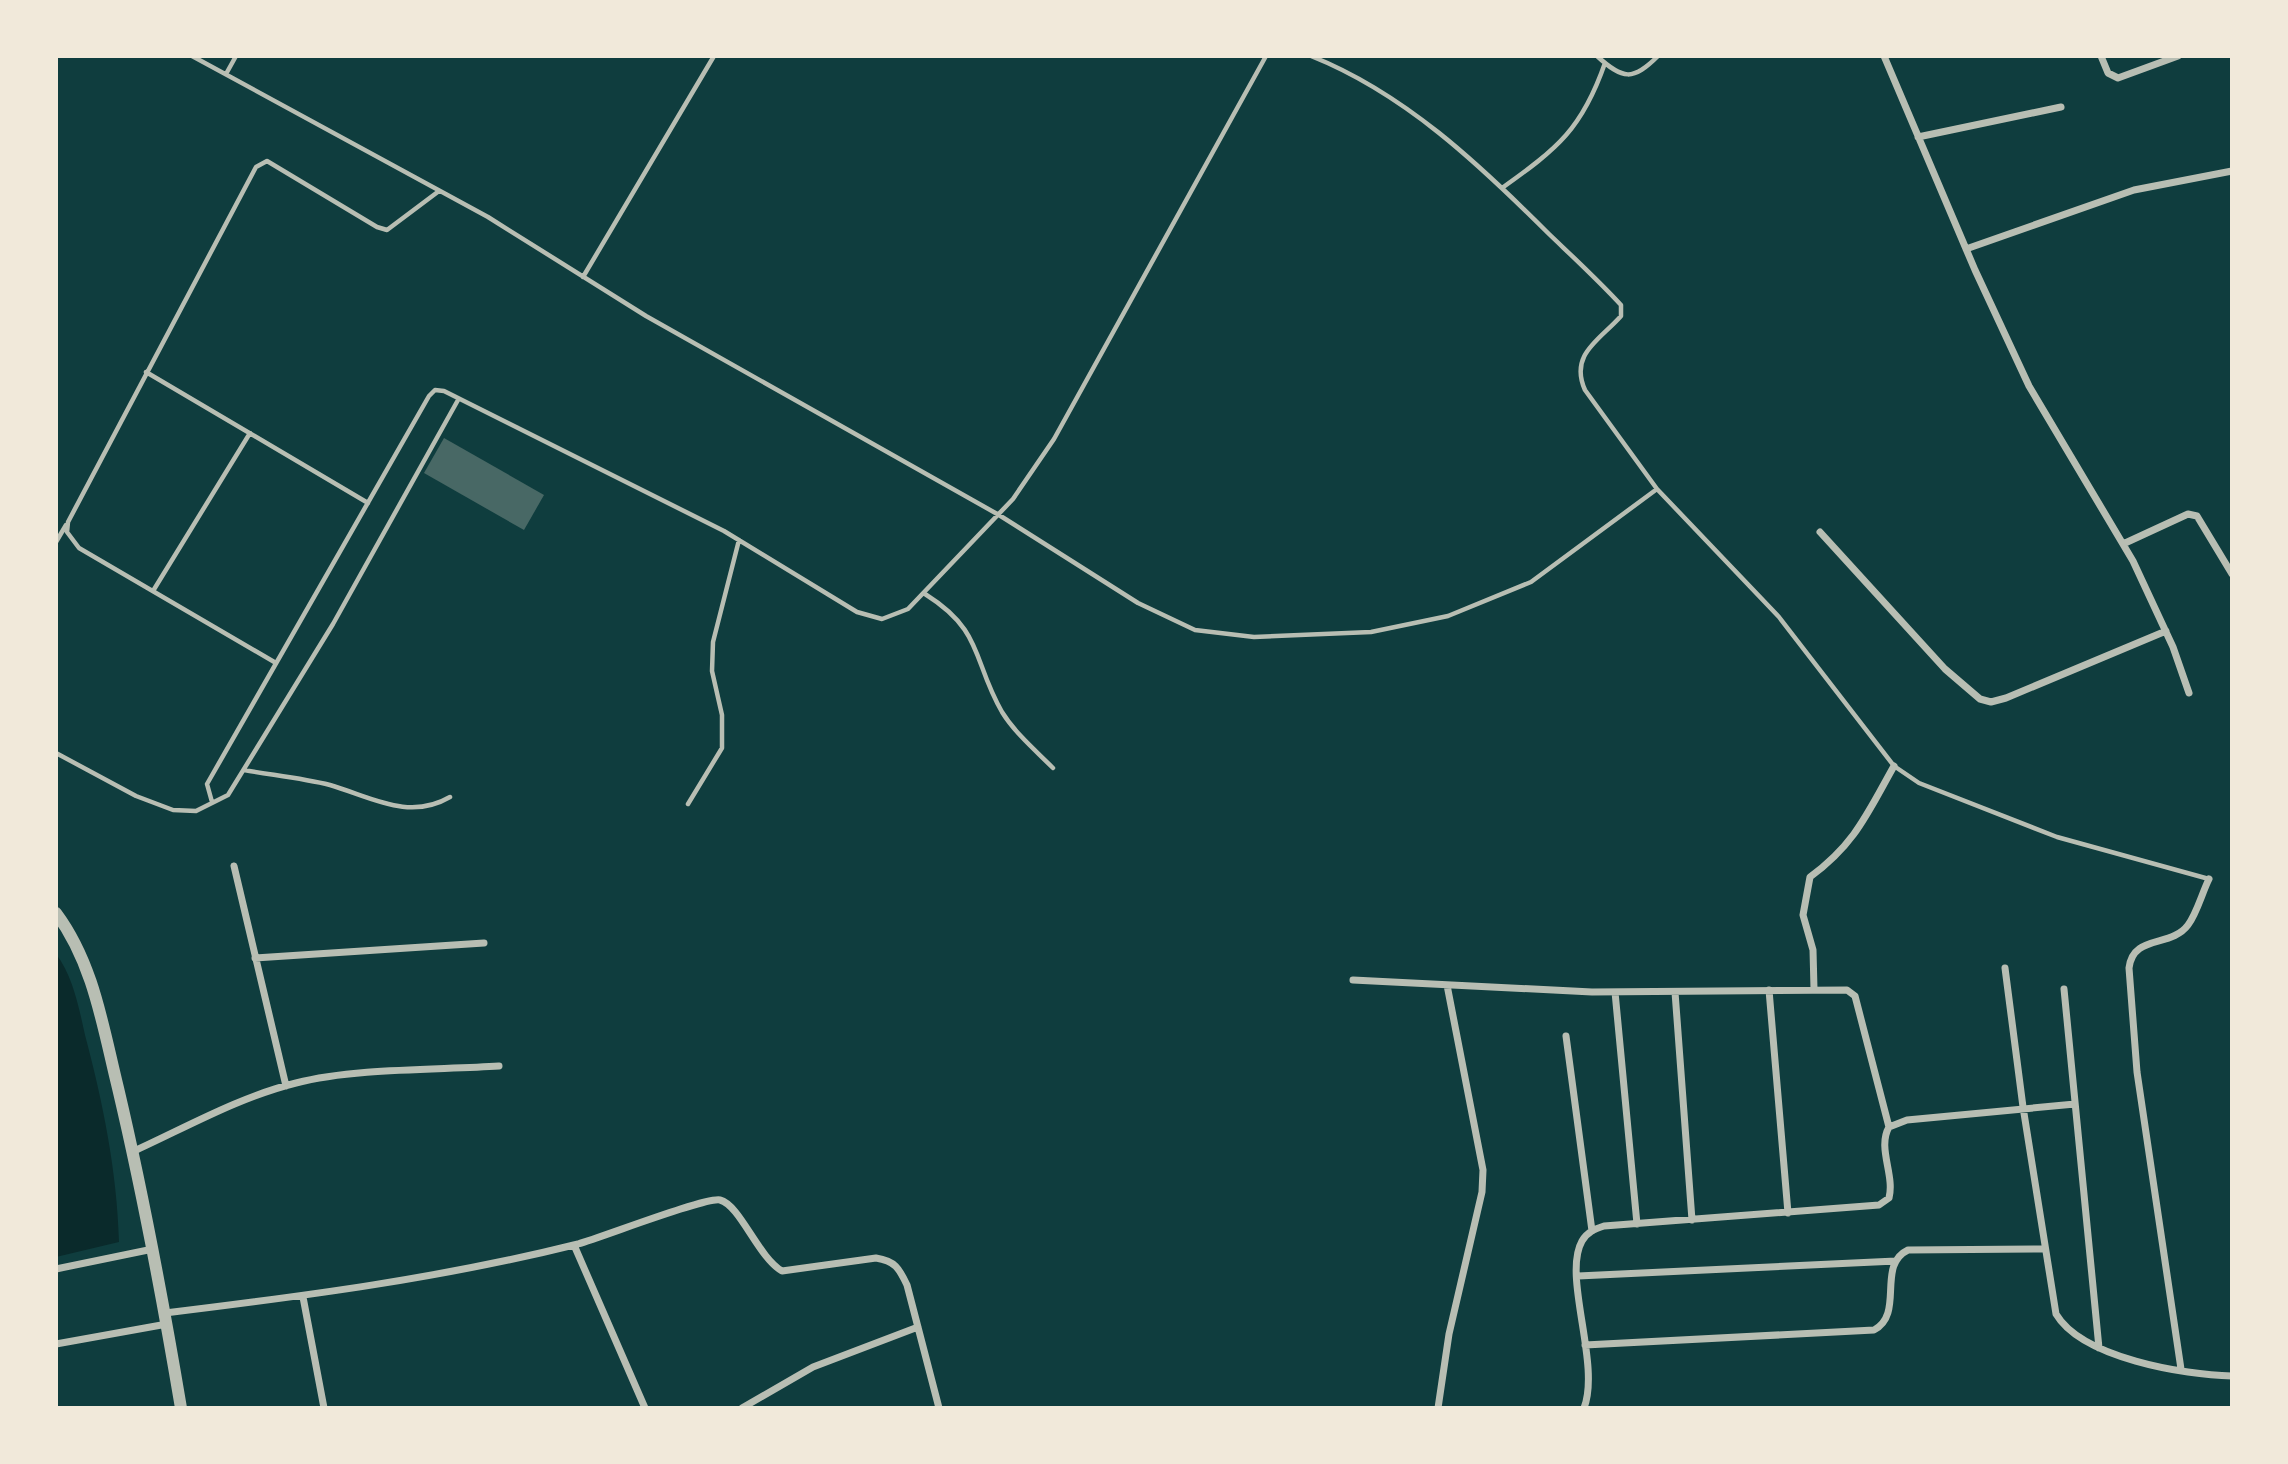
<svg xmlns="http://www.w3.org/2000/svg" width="2288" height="1464" viewBox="0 0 2288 1464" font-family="'Alegreya Sans',sans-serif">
	<rect width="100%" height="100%" fill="#0f3d3e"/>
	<path fill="#0a2a2b" d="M56,954C73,976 79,1008 85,1035C103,1103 117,1171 119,1242L56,1257Z"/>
	<path fill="#486865" d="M444,438L544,495L524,530L424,473Z"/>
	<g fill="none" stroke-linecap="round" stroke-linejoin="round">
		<path stroke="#b8beb3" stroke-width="4.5" d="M192,56L488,217L646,316L999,515L1138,603L1195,630L1254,637L1371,632L1448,616L1531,582L1657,489
			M1311,56C1404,93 1479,164 1549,234C1573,257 1598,280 1621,305V316C1600,340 1569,354 1585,390L1657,489L1779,617L1894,766L1919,783L2057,837L2209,879
			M1597,56C1623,80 1633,81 1658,56
			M226,74L236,56
			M1502,188C1558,148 1582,129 1605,63
			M583,277L714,56
			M146,372L368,503
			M56,542L66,525
			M153,591L250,433
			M925,594C984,631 972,660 1002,712C1015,733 1036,751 1053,768
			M276,663L79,548L67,532L68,522L256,167L267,161L377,227L387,230L439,191
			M56,753L136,796L173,810L196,811L228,795L333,624L458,400
			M244,770C272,775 302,778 330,785C371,797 409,821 450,797
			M212,802L207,784L429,396L435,390L444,391L724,531L857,612L882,619L908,609L1013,499L1054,439L1266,56
			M688,804L722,748V715L712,671L713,642L739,540"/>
		<path stroke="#b8beb3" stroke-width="7" d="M1884,56L1975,270L2029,386L2133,561L2173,647L2189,693
			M2101,56L2108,73L2118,78L2178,56
			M1918,137L2061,107
			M1966,249L2134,190L2232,171
			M1820,532L1945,669L1980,699L1991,702L2006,698L2166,631
			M2123,544L2188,514L2197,516L2232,574
			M234,866L286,1086
			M255,958L484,943
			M2005,968L2023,1107L2056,1314C2082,1358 2184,1375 2232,1376
			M1353,980L1592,992L1847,990L1855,996L1889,1127
			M1814,989L1813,950L1803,915L1810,877C1855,844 1867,814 1894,766
			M2064,989L2099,1348
			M1769,990L1788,1213
			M1615,992L1637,1224
			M1675,992L1692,1220
			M1566,1036L1592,1231
			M132,1152C185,1128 239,1097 296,1083C354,1068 438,1070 499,1066
			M574,1245L645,1408
			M56,1269L153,1249
			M1578,1276L1896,1261
			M303,1297L324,1408
			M165,1313C305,1296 442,1278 578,1244C603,1237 705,1197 720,1200C740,1205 758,1257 782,1271L876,1258C895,1261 899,1268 907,1285L939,1408
			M56,1344L167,1324
			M1585,1345L1874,1330C1905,1314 1876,1265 1908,1250L2044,1249
			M2181,1369L2137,1072L2129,968C2133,934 2171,948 2188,925C2197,913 2202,893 2209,879
			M742,1408L813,1367L918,1327
			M1438,1408L1449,1334L1482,1192L1483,1170L1447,985
			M1584,1408C1601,1364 1562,1276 1582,1241C1587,1232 1595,1229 1604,1226L1879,1205L1889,1198C1895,1175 1877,1148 1889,1127L1907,1120L2075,1104"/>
		<path stroke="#b8beb3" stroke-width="12" d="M56,913C94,964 103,1028 118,1088C143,1194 163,1301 181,1408"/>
	</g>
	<rect width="2288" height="1464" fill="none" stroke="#f1e9da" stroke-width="116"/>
</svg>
